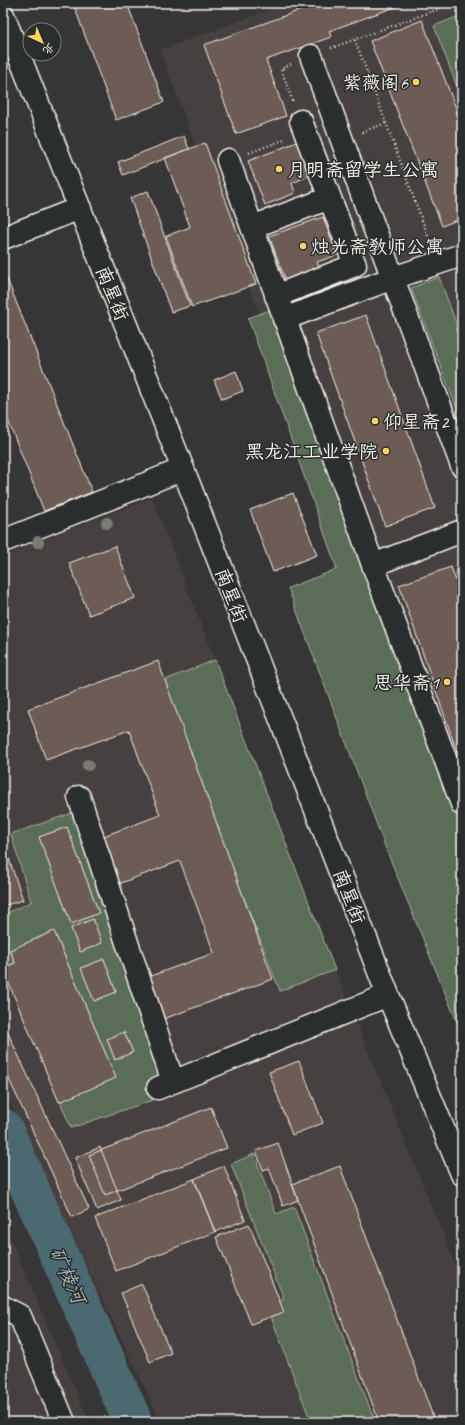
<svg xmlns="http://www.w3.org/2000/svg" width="465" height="1425" viewBox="0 0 465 1425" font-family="Caveat,'LXGW WenKai TC',sans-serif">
	<rect width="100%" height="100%" fill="#373636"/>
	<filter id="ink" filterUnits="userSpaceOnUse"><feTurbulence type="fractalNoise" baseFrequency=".025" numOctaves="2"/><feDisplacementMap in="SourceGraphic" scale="8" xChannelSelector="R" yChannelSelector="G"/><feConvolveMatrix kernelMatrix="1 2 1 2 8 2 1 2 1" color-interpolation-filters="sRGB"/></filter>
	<g filter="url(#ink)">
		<path fill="#47413f" d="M289,3H462V851L160,50Z
			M152,498L335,970L462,1281V1422H161L78,1248L3,1087V555Z
			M3,1222L89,1422H3Z"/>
		<path fill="#5a6d57" stroke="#a7afa0" d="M462,15V100L434,26Z
			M439,277L462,339V422L411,288Z
			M287,304L462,789V1034L386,849L288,588L337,569L248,318Z
			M215,660L335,970L280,991L160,682Z
			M75,812L170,1094L71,1128L3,962V915L31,902L11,834Z
			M254,1154L276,1214L294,1207L375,1422H311L267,1306L284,1299L231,1164Z"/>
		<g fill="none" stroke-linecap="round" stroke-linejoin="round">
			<path stroke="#4c696f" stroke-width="39" d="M3,1128L133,1422"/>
		</g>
		<path fill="#6c5b54" stroke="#f4f1e8" d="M73,3H127L164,102L116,120Z
			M320,3H406L329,31L331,37L266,60L286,116L236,134L204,45Z
			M422,20L462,124V218L442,226L370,41Z
			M184,136L189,149L123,175L118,162Z
			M297,142L309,176L292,183L295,193L265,205L248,161Z
			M205,143L256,284L192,307L166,236L190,227L165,158Z
			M148,191L190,306L171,312L130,198Z
			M323,217L337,255L317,262L321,272L287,284L269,236Z
			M3,269L92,492L44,511L3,408Z
			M366,315L435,508L385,526L316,333Z
			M236,371L243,391L222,399L214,380Z
			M293,493L317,555L273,572L250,510Z
			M115,546L135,598L89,615L69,563Z
			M451,567L462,598V766L399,585Z
			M158,661L273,979L163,1019L148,977L214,953L180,861L118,884L101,837L160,815L129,730L46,760L28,709Z
			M67,827L99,913L71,924L39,837Z
			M8,856L23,900L3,906V857Z
			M93,919L102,943L80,952L71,928Z
			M54,931L116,1078L59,1102L3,970V968L15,963L10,950Z
			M104,959L116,992L94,1001L81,968Z
			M3,1022L89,1209L72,1217L3,1066Z
			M124,1032L133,1052L115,1060L107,1039Z
			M299,1061L323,1123L292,1135L269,1072Z
			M211,1107L227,1148L105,1195L89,1155Z
			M278,1143L298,1200L283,1206L269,1168L263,1170L256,1151Z
			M100,1147L121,1200L97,1210L75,1158Z
			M224,1166L245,1220L215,1232L194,1179Z
			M340,1166L435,1422H379L292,1184Z
			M194,1179L215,1232L116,1271L95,1218Z
			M249,1224L284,1312L251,1324L216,1237Z
			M142,1284L171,1353L150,1362L121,1293Z"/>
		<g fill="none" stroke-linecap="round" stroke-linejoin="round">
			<g stroke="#f4f1e8" stroke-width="25">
				<path id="minor" d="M3,15L183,469L388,995L462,1174
					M311,56L462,466
					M228,160L373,565L462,804
					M252,227L330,198
					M3,238L80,208
					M276,296L355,265L301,121
					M284,319L393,278L462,255
					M3,541L183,469
					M373,565L462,531
					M79,797L173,1082
					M158,1088L388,995
					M3,1307L20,1316L64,1422"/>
			</g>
			<path stroke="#f4f1e8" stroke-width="2.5" stroke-dasharray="1 3" stroke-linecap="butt" d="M355,40L431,244
				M331,48L455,3
				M291,64L281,69L293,102
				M362,132L386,123
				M249,153L286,139"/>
			<use href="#minor" stroke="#2a2d2e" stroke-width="22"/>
		</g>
		<g fill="#797c74">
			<circle cx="107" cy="523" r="6"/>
			<circle cx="38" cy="542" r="6"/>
			<circle cx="88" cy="765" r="6"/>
		</g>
	</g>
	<g fill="#ffd166" stroke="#2a2d2e" stroke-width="1.5">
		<circle cx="416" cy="82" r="4"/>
		<circle cx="279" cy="169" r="4"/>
		<circle cx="303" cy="246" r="4"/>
		<circle cx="375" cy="421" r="4"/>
		<circle cx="386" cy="451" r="4"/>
		<circle cx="447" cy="682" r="4"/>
	</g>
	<g text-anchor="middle" stroke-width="3" stroke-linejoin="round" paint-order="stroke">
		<g font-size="19" fill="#f4f1e8" stroke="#2a2d2e" text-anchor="end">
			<text x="408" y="89">紫薇阁6</text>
			<text x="287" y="176" text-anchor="start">月明斋留学生公寓</text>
			<text x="311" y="253" text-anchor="start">烛光斋教师公寓</text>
			<text x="383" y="428" text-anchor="start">仰星斋2</text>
			<text x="378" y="458">黑龙江工业学院</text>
			<text x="439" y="689">思华斋1</text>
		</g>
		<g font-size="19" fill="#f4f1e8" stroke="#2a2d2e">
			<text transform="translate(113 293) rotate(68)" y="7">南星街</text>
			<text transform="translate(232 595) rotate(69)" y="7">南星街</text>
			<text transform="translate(350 896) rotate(69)" y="7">南星街</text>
		</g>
		<g font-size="20" font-style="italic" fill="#a8b4b2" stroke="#2a2d2e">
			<text transform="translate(68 1275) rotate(66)" y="7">矿棱河</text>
		</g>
	</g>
	<rect width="465" height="1425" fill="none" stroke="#2a2d2e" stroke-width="16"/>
	<rect x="8" y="8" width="449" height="1409" fill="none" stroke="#f4f1e8" stroke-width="1.5" filter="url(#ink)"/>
	<g transform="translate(42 42) rotate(136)"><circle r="19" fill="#2a2d2e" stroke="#7b7b78"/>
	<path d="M0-3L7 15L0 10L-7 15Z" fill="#ffd166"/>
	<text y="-6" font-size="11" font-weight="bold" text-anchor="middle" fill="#f4f1e8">北</text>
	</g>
</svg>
